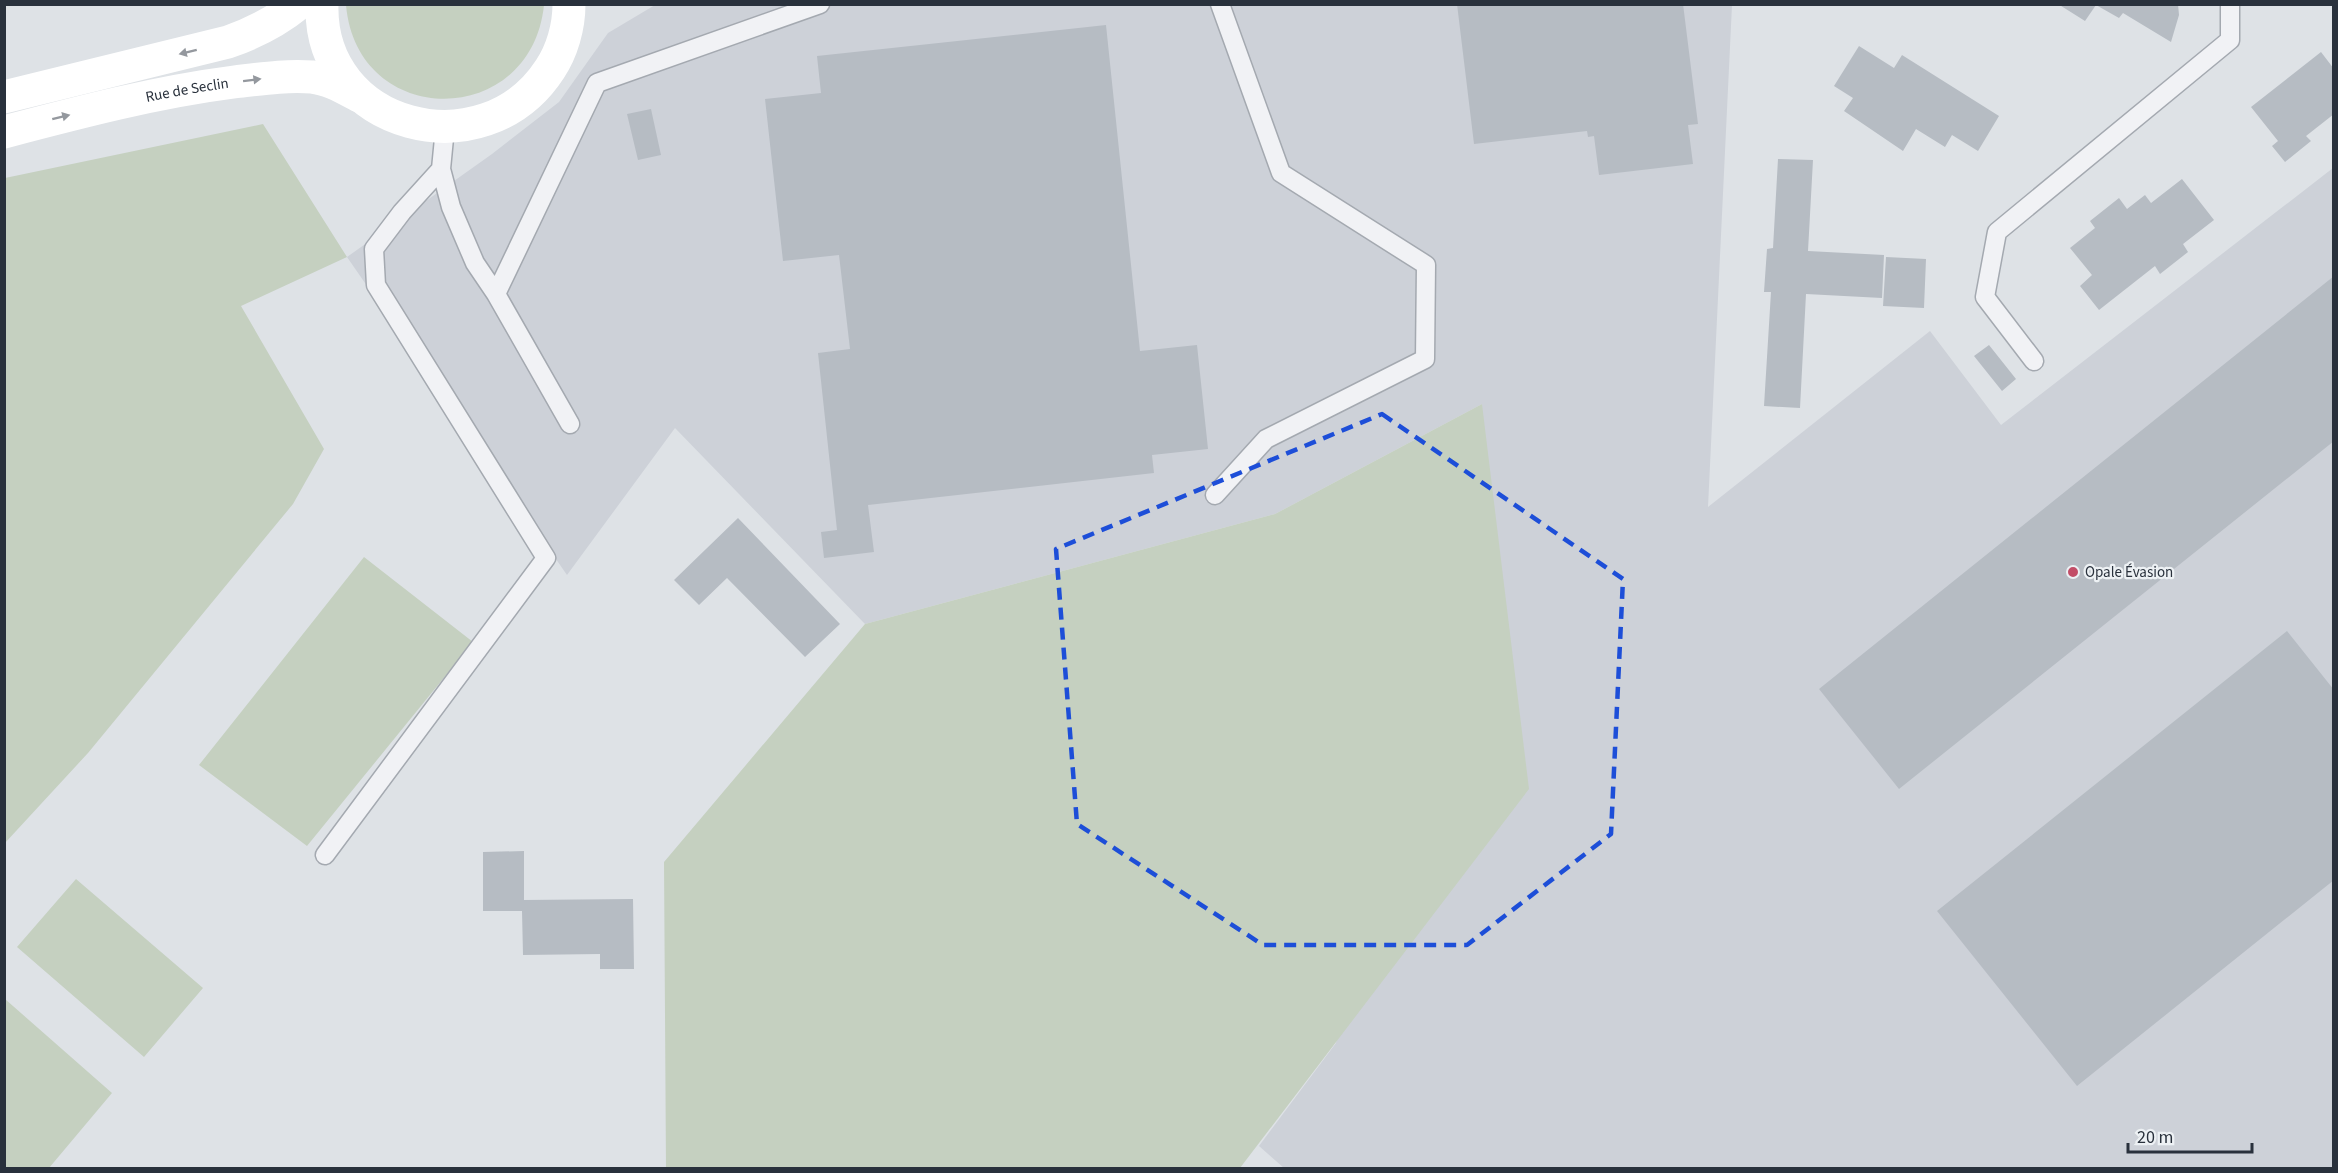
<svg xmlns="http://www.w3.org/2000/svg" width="2338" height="1173" viewBox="0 0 2338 1173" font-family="'Source Sans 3',sans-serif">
	<rect width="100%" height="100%" fill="#dee2e6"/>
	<path fill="#cdd1d8" d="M655,5H1732L1708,507L1930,331L2001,425L2333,168V1168H1284L1259,1146L1336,1043L1482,404L1275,514L865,624L675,428L567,575L347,257L492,154L559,102L608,33Z"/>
	<path fill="#c5d0c0" d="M346,5V4L544,5C531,130 357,130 346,5Z
		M263,124L347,257L241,306L324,449L293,504L88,753L5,843V178Z
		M1482,404L1529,789L1240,1168H666L664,862L865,624L1275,514Z
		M364,557L473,642L307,846L199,765Z
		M76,879L203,988L144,1057L17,947Z
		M5,999L112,1093L49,1168H5Z"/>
	<path fill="#b6bcc3" d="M1457,4H1683L1698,124L1688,125L1693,164L1599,175L1594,136L1588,137L1587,131L1474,144Z
		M2058,4H2178L2179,15L2171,42L2123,13L2119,18L2096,5L2085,21Z
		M1106,25L1140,351L1197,345L1208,449L1152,455L1154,473L868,505L874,552L824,558L821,532L837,530L818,353L850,349L839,255L783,261L765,99L821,93L817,56Z
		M1859,46L1894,68L1902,55L1999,116L1978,151L1952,135L1945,147L1916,129L1903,151L1844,111L1853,98L1834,86Z
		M2321,52L2334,69V114L2306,136L2311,141L2285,162L2272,146L2278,141L2251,107Z
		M651,109L661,155L638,160L627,114Z
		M1778,159L1813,160L1808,251L1884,255L1882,298L1806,294L1800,408L1764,406L1771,292H1764L1767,249L1773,248Z
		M2182,179L2214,220L2183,244L2188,252L2160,274L2155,266L2099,310L2080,286L2092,275L2070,248L2095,228L2090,221L2119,198L2127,209L2145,195L2151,203Z
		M1886,257L1926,259L1924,308L1883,306Z
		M2334,276V441L1899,789L1819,689Z
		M1989,345L2016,379L2002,391L1974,356Z
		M738,518L840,624L805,657L727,578L699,605L674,580Z
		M2287,631L2334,690V880L2077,1086L1937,911Z
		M524,851V900L633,899L634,969H600V954L523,955L522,911H483V852Z"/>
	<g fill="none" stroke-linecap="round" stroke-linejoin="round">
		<g stroke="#a4a9b0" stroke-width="21">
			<path id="service" d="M445,128L441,169L451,207L475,263L496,294L570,424
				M496,294L597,83L820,4
				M2034,361L1985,297L1997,232L2230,40V4
				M1215,495L1266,439L1425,359L1426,265L1281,173L1220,4
				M325,855L546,558L376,285L374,249L402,212L441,169"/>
		</g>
		<use href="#service" stroke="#f1f2f5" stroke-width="18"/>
		<g stroke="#fff" stroke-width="33">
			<path d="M322,4C318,129 484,171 550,69C562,51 569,27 569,4"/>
			<path d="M4,97L228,42C254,33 276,22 298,4"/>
			<path id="s1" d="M4,132C80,112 156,92 234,82C260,79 286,75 312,77C329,79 344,88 359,96"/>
		</g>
	</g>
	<defs><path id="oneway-solid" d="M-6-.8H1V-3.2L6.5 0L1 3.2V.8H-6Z" transform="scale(1.5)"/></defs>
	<g fill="#94989e">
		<use href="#oneway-solid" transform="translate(188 52) rotate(166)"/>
		<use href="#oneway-solid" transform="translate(252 80) rotate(-7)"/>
		<use href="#oneway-solid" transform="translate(61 117) rotate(-14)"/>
	</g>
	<path fill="none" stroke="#1d4ed8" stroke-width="4.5" stroke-dasharray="12 8" stroke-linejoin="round" d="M1382,414L1623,579L1611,834L1467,945H1263L1077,824L1056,549Z"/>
	<circle fill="#c24d67" stroke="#edf1f4" stroke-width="2" cx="2073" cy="572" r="6"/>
	<g text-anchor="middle" stroke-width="4.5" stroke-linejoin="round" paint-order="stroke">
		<g font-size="15" fill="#29313c" stroke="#edf1f4">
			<text dy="5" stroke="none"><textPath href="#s1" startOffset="188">Rue de Seclin</textPath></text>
		</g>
		<g font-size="15" fill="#29313c" stroke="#edf1f4" text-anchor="start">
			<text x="2085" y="577">Opale Évasion</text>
		</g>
	</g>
	<rect width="2338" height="1173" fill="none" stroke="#29313c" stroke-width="12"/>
	<path d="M2128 1143v9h124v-9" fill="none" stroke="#29313c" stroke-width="3"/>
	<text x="2137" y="1143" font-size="18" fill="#29313c" stroke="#edf1f4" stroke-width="4.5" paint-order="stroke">20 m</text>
</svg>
